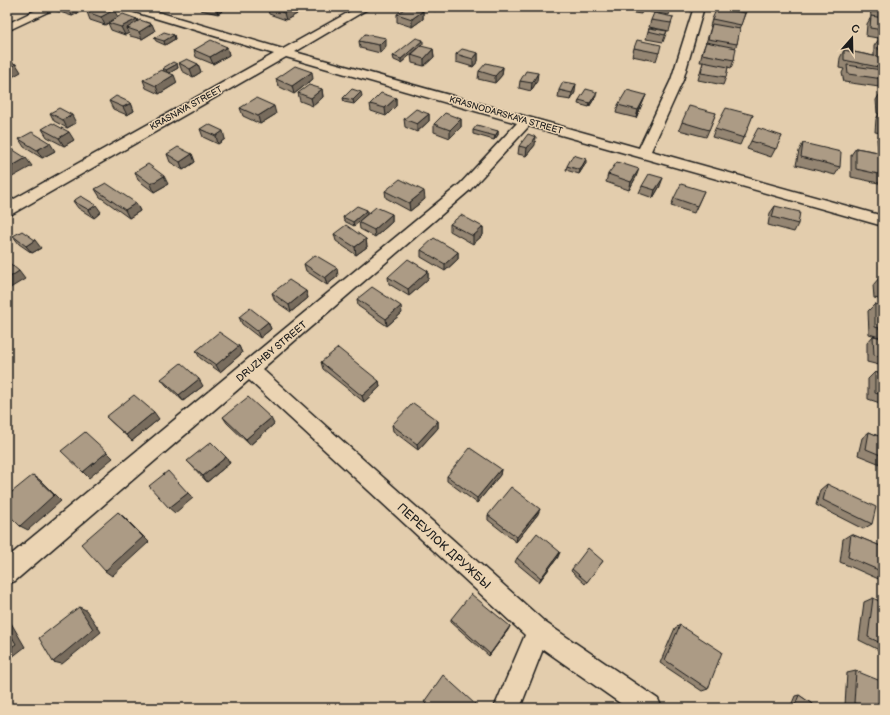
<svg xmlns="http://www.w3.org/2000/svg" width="890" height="715" viewBox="0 0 890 715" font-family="'Balsamiq Sans',sans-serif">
	<rect width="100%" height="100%" fill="#e3cdad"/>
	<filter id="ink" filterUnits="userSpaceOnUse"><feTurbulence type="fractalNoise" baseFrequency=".025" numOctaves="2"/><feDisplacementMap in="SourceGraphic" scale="8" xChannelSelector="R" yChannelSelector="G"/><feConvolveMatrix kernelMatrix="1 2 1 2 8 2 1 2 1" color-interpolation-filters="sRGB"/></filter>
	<g filter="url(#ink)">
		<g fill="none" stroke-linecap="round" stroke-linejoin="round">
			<g stroke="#1c1c1c" stroke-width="3">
				<path id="street" d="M42,7H55L54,9L7,31V24Z
					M124,7H141L283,49L358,7H371L295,52L639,148L671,80L694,7H704L683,80L651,151L883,216V226L529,126L470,190L262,369L546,623L658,699L662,708H627L543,649L520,708H494L525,635L249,380L15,581L7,584V558L460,184L517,123L286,57L12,214L7,215V203L274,54L125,9Z"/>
			</g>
			<use href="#street" fill="#ebd4b3" fill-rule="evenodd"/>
		</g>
		<path fill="#948572" stroke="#1c1c1c" d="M53,7H85L86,9L72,16L54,10Z
			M200,7H228L218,14L201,10Z
			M267,7H296L297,14L286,20L269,14Z
			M423,7H440L435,11Z
			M621,7H643L641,14L620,11Z
			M651,7H671L669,15L650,12Z
			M719,7H748L745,14L739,29L737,44L735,48L734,60L731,68L728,67L726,77L723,85L698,80L703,62H700L703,50L706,42V43L711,27L710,26L712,19Z
			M870,7H883V39L866,36L867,24L871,17Z
			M423,11V19L412,27L397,22V14Z
			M87,12L118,17L137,19L138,21L155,31L142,39L130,36L129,33L125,35L111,30L108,23L105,25L90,20Z
			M673,17L669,31L649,27L651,20Z
			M648,31H667L663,42L646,39Z
			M174,35L175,39L165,45L156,41L154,38Z
			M879,39H883V81L879,87L844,82L842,73L844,69L839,68L840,58L844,50L874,56V46Z
			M359,41L386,46L380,53L360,48Z
			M423,44L401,63L394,60L393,56Z
			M227,47L229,55L213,64L196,57L194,50Z
			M634,48L659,52L656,61L632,56Z
			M433,49L434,57L424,66L412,63L411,55Z
			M478,53V61L473,67L456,62V54Z
			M179,63L198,64L201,72L193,77L182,71Z
			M177,64L178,68L169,73L177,83L159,94L146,88L143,80L164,71L163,68Z
			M503,67L502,75L495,83L478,79L479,71Z
			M276,79H313L294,94L278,86Z
			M520,81H537L531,91L519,88Z
			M322,89L323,97L313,106L300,101L298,93Z
			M559,90L575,92L571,100L558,98Z
			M881,92H883V184L851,177V155L856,148L878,152L877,139L881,133L875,132L876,119L879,114L877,113L876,100Z
			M646,95L643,102L636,118L616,113L618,105Z
			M362,96L354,104L344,102L343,98Z
			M596,96L589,107L578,104L579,100Z
			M396,98V106L386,116L371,111L370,104Z
			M109,101L131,103L134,111L127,115L113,109Z
			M240,108L276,114L260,124L243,116Z
			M50,113L76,123L67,128L54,121Z
			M716,113L706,137L679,130L682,122Z
			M429,114V121L417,132L405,127L404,119Z
			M753,115L740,145L712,137L715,129Z
			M461,119V127L450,138L434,132V124Z
			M42,129L74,140L64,146L47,137Z
			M200,129L225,139L218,144L203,137Z
			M473,130L498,131V135L494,140L473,134Z
			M782,136L771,157L747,149L751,141Z
			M19,139L55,151L42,158L24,147Z
			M803,143L840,167L835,175L796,165L799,151Z
			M535,145L526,156L518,154L519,146Z
			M167,154H192L195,162L183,170L170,162Z
			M586,163L579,174L566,170L567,166Z
			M135,172L168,184L154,192L138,180Z
			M608,174L636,177L629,190L606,182Z
			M642,186H660L653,198L639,193Z
			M95,189L136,203L140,211L129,218L100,197Z
			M385,191L425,199L410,211L386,198Z
			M704,191L694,213L671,206L674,198Z
			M73,201L101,212L94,218L78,208Z
			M775,206L798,224L794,232L768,225L770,213Z
			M367,210V214H392V222L375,237L360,229L359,222L354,226L344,221L343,217Z
			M450,224L483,227V235L473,244L450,231Z
			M334,234L366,239L367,247L356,255L336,241Z
			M13,236L41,248L32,253L19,244Z
			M421,250L458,252V259L445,271L421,257Z
			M883,250V269L880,268L882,252Z
			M304,264L338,276L327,285L306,271Z
			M428,271V279L409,296L389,284L388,277Z
			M880,277L883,278V300L874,298L873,285Z
			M306,291L308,298L291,312L275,301L272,293Z
			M357,299L402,313L387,326L358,306Z
			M875,304L883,306V338L869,334L868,311Z
			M239,317L268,322L271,329L260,338L242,324Z
			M873,336L883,338V366L867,362V343Z
			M239,346L242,353L220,372L200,358L196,351Z
			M321,362L379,381L380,387L364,402L323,369Z
			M875,372L883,375V404L868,399V379Z
			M161,379L203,386L183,401L166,385Z
			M106,417L159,419L132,441Z
			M223,417L274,424L250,445L227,423Z
			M438,421V428L418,450L393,431L392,425Z
			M869,432L883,438V465L858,455L862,438Z
			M226,457L230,463L207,482L192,466L187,461Z
			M501,469L500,475L477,503L447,481V476Z
			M827,484L872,524L863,529L816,505L820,490Z
			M538,514L516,542L488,520V515Z
			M851,534L883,547V581L840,562L843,539Z
			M558,557L539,582L515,562L517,558Z
			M603,561L585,584L571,571L572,569Z
			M873,598L883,603V652L859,640L864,602Z
			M451,619L510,626L508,630L489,656L451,622Z
			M680,625L708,689L702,691L660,663L675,628Z
			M856,671L883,708H852L845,705L847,673Z
			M799,695L818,708H790L795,696Z"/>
		<path fill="#786c5d" stroke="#1c1c1c" d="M72,7H85L86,9L72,16L69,9Z
			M216,7H228L218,14Z
			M294,7H296L297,14L286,20L284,13Z
			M435,7H440L435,11Z
			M114,10L118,17L105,25L101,17Z
			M423,11V19L412,27V19Z
			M137,19L140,26L127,28L129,33L125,35L121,27Z
			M152,24L155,31L142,39L139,32Z
			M174,35L175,39L165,45L164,41Z
			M386,38V46L380,53L379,45Z
			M423,40V44L401,63V59Z
			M227,47L229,55L213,64L210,57Z
			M433,49L434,57L424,66V59Z
			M478,53V61L473,67V59Z
			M16,64L21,72L7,80V69Z
			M177,64L178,68L168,74L166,70Z
			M198,64L201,72L193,77L190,69Z
			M503,67L502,75L495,83V76Z
			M312,72L313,79L294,94L292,86Z
			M538,73L537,81L531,91L532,83Z
			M174,75L177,83L159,94L156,86Z
			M576,84L575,92L571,100L572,93Z
			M322,89L323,97L313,106L311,98Z
			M361,92L362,96L354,104L353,100Z
			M597,92L596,96L589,107L590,103Z
			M646,95L643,102L636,118L638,110Z
			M396,98V106L386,116L385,108Z
			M131,103L134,111L127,115L123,107Z
			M274,106L276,114L260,124L258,116Z
			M429,114V121L417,132V124Z
			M72,115L76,123L67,128L63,120Z
			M461,119V127L450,138V130Z
			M223,131L225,139L218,144L216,136Z
			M498,131V135L494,140L495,136Z
			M69,132L74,140L64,146L59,138Z
			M536,137L535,145L526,156L527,148Z
			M50,143L55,151L42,158L37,150Z
			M192,154L195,162L183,170L180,162Z
			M26,158L32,166L7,180V169Z
			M586,159V163L579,174L580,170Z
			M639,169L636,177L629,190L631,182Z
			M164,176L168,184L154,192L151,184Z
			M663,178L660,186L653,198L655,190Z
			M424,191L425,199L410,211L409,203Z
			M136,203L140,211L129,218L125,210Z
			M96,205L101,212L94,218L89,210Z
			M367,210V214L354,226L353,222Z
			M392,214V222L375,237L374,230Z
			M483,227V235L473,244V236Z
			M366,239L367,247L356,255L355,247Z
			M35,240L41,248L32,253L26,246Z
			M458,252V259L445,271V264Z
			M337,268L338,276L327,285L325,278Z
			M19,271L25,279L7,290V279Z
			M428,271V279L409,296L408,289Z
			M306,291L308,298L291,312L289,305Z
			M401,306L402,313L387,326L386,319Z
			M268,322L271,329L260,338L257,331Z
			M239,346L242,353L220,372L216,365Z
			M199,379L203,386L183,401L179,395Z
			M379,381L380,387L364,402L362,396Z
			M154,412L159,419L132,441L126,435Z
			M271,418L274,424L250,445L246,439Z
			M438,421V428L418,450L417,444Z
			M107,452L113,458L89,478L83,472Z
			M226,457L230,463L207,482L203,476Z
			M501,469L500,475L477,503V498Z
			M33,475L40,480L61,501L28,530L20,526Z
			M188,493L193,498L175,513L169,508Z
			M540,509L538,514L516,542L517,537Z
			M118,512L124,517L149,542L112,576L105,571Z
			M560,552L558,557L539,582L541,578Z
			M79,607L86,610L101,632L62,664L53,662Z
			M7,616L25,647L7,661Z
			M510,626L508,630L489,656L490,654Z"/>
		<path fill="#ac9b85" stroke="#1c1c1c" d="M64,7H72L69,9Z
			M96,7H106L114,10L101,17L87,12Z
			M269,7H294L284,13Z
			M407,7H410L423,11L412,19L397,14Z
			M622,7H643L642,10Z
			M875,7H883V12L875,11Z
			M717,8L745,13L741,25L712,19Z
			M654,13L673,17L671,23L651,20Z
			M123,14L137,19L121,27L108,23Z
			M871,16L883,18V30L870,28Z
			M140,20L152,24L139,32L127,28Z
			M712,24L740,29L737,44L708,39Z
			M649,28L667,31L665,35L648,31Z
			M164,32L174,35L164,41L154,38Z
			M365,34L386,38L379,45L359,41Z
			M416,38L423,40L401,59L393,56Z
			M879,39H883V50L878,49Z
			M211,40L227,47L210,57L194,50Z
			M637,40L661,45L659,53L634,48Z
			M706,42L736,48L734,60L702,54Z
			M421,46L433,49L424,59L411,55Z
			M462,49L478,53L473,59L456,54Z
			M844,50L883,58V68L844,60Z
			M187,59L198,64L190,69L179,63Z
			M7,61L16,64L7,69Z
			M173,62L177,64L166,70L163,68Z
			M703,62L728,67L726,77L701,73Z
			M486,63L503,67L495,76L479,71Z
			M847,65L882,70L883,75V79L848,74Z
			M295,66L312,72L292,86L276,79Z
			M161,70L174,75L156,86L143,80Z
			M526,71L538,73L532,83L520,81Z
			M563,82L576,84L572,93L559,90Z
			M309,85L322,89L311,98L298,93Z
			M352,89L361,92L353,100L343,98Z
			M586,89L597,92L590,103L579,100Z
			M627,90L646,95L638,110L618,105Z
			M881,92H883V106L882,105Z
			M381,93L396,98L385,108L370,104Z
			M116,96L131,103L123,107L109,101Z
			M256,98L274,106L258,116L240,108Z
			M689,106L716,113L709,130L682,122Z
			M59,108L72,115L63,120L50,113Z
			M726,108L753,115L744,138L715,129Z
			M416,109L429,114L417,124L404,119Z
			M881,112H883V125L880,124Z
			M445,113L461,119L450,130L434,124Z
			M52,123L69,132L59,138L42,129Z
			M208,124L223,131L216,136L200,129Z
			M477,125L498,131L495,136L473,130Z
			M758,128L782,136L776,149L751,141Z
			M32,132L50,143L37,150L19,139Z
			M528,134L536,137L527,148L519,146Z
			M803,143L841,152L840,167L801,157Z
			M7,146L26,158L7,169Z
			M178,147L192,154L180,162L167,154Z
			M856,148L883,153V175L856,169Z
			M573,155L586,159L580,170L567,166Z
			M617,162L639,169L631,182L608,174Z
			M148,164L164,176L151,184L135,172Z
			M649,174L663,178L655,190L642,186Z
			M400,179L424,191L409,203L385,191Z
			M106,183L136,203L125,210L95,189Z
			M681,184L704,191L697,206L674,198Z
			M81,196L96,205L89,210L73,201Z
			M357,206L367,210L353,222L343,217Z
			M775,206L800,212L798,224L772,217Z
			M376,207L392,214L374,230L358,222Z
			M461,215L483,227L473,236L450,224Z
			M346,225L366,239L355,247L334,234Z
			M22,231L35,240L26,246L13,236Z
			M434,238L458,252L445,264L421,250Z
			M315,255L337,268L325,278L304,264Z
			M408,259L428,271L408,289L388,277Z
			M7,261L19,271L7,279Z
			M880,277L883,278V291L880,290Z
			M289,280L306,291L289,305L272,293Z
			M372,287L401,306L386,319L357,299Z
			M875,304L883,306V329L875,327Z
			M250,308L268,322L257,331L239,317Z
			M219,332L239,346L216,365L196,351Z
			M873,336L883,338V357L874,355Z
			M338,348L379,381L362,396L321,362Z
			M181,363L199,379L179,395L161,379Z
			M875,372L883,375V395L875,393Z
			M134,395L154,412L126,435L106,417Z
			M248,397L271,418L246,439L223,417Z
			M413,403L438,421L417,444L392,425Z
			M85,432L107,452L83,472L61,451Z
			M869,432L883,438V456L866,449Z
			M211,442L226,457L203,476L187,461Z
			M470,448L501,469L477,498L447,476Z
			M168,471L188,493L169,508L149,486Z
			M33,475L54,495L20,526L7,513V496Z
			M827,484L876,507L872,524L823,500Z
			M511,487L540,509L517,537L488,515Z
			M118,512L143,537L105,571L81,544Z
			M537,533L560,552L541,578L517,558Z
			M851,534L883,547V572L848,557Z
			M588,548L603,561L587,582L572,569Z
			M471,594L510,626L490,654L451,619Z
			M873,598L883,603V644L868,637Z
			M79,607L93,629L53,662L39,638Z
			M680,625L722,652L708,689L665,660Z
			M7,628L16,644L7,650Z
			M856,671L883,682V708H865L854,703Z
			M443,675L475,704L472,708H430L424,702Z
			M799,695L818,708H794Z"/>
	</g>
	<g text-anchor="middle" stroke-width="3" stroke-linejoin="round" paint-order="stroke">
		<g font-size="9" fill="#1c1c1c" stroke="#ebd4b3">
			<text transform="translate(186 108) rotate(-29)" y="3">KRASNAYA STREET</text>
			<text transform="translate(506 115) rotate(16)" y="3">KRASNODARSKAYA STREET</text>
		</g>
		<g font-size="10" fill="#1c1c1c" stroke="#ebd4b3">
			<text transform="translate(271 351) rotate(-40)" y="4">DRUZHBY STREET</text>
		</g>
		<g font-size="12" fill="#1c1c1c" stroke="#ebd4b3">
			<text transform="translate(444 546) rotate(42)" y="4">ПЕРЕУЛОК ДРУЖБЫ</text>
		</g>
	</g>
	<rect width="890" height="715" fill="none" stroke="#ebd4b3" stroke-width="24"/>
	<rect x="12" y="12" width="866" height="691" fill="none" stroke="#1c1c1c" stroke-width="1.5" filter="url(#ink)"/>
	<g transform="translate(852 38) rotate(20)" stroke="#ebd4b3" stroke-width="3" paint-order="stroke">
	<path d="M0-3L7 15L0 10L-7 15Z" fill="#1c1c1c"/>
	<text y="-6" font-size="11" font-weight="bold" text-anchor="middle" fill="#1c1c1c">С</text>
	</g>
</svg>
